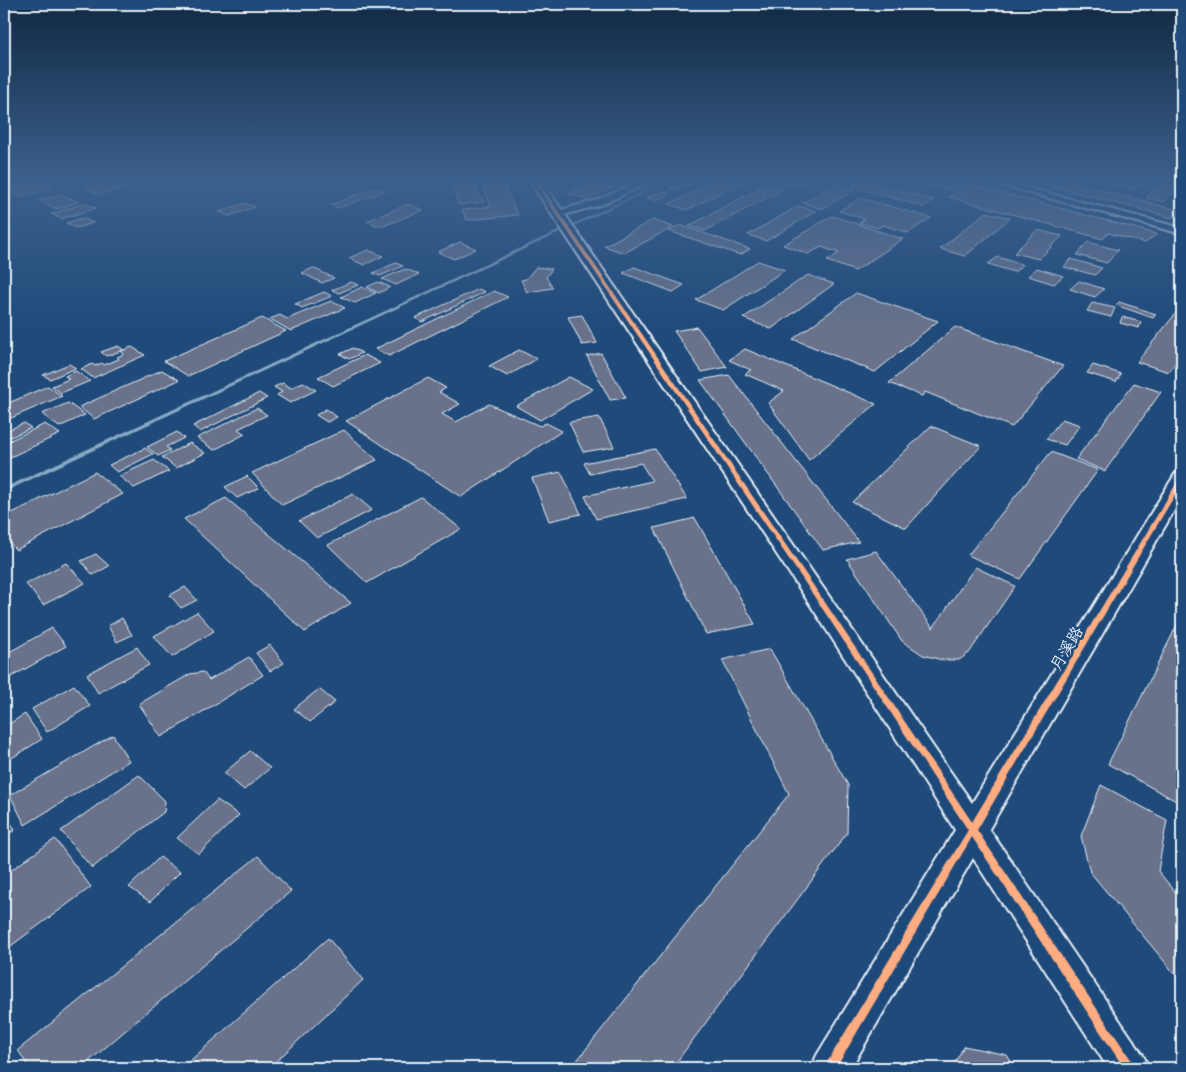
<svg xmlns="http://www.w3.org/2000/svg" width="1186" height="1072" viewBox="0 0 1186 1072" font-family="'Architects Daughter','LXGW WenKai TC',sans-serif">
	<rect width="100%" height="100%" fill="#1f4a7a"/>
	<filter id="ink" filterUnits="userSpaceOnUse"><feTurbulence type="fractalNoise" baseFrequency=".02" numOctaves="2"/><feDisplacementMap in="SourceGraphic" scale="10" xChannelSelector="R" yChannelSelector="G"/><feConvolveMatrix kernelMatrix="1 2 1 2 8 2 1 2 1" color-interpolation-filters="sRGB"/></filter>
	<g filter="url(#ink)">
		<g fill="none" stroke-linecap="round" stroke-linejoin="round">
			<path fill="#87abc5" fill-rule="evenodd" d="M667,180H672L4,492V488Z"/>
		</g>
		<path fill="#69728a" stroke="#e8f1f8" d="M23,180L34,183L28,185L31,186L45,182L54,187L19,197L4,189V186Z
			M113,180H147L100,195L86,188Z
			M449,180H472L484,202L459,205Z
			M480,180H501L518,215L467,220L462,210L491,206Z
			M597,180H607L620,184L587,199L568,194Z
			M686,180L695,182L679,190L670,188Z
			M717,180H745L687,210L669,204Z
			M785,180H802L808,182L797,187L780,183Z
			M860,180L934,200L924,207L851,186Z
			M912,180H943L961,185L952,191Z
			M1049,180H1076L1073,183L1182,211L1173,218L1043,184Z
			M1118,180H1146L1135,190L1113,185Z
			M767,184L783,189L705,231L689,226Z
			M969,184L1157,234L1145,243L1108,233L1103,239L949,197Z
			M1160,184L1178,188L1164,202L1146,198Z
			M834,185L854,190L822,209L803,203Z
			M375,188L385,191L338,208L330,205Z
			M662,191L669,194L655,201L647,198Z
			M61,194L79,202L56,209L39,200Z
			M861,198L931,218L908,233L883,225L878,228L859,223L865,219L839,211Z
			M85,203L96,208L61,219L51,214Z
			M245,203L255,207L229,216L219,212Z
			M408,204L423,210L381,227L367,221Z
			M798,206L816,211L766,241L748,235Z
			M986,212L1010,218L965,256L940,249Z
			M832,216L903,239L855,271L827,261L839,253L821,247L808,254L783,245Z
			M83,218L93,223L76,228L66,223Z
			M653,220L673,227L624,253L604,246Z
			M680,225L750,249L740,255L669,231Z
			M1037,230L1062,236L1039,259L1014,253Z
			M460,242L476,249L454,259L438,252Z
			M1088,242L1118,250L1107,263L1077,255Z
			M368,250L383,256L364,265L349,258Z
			M998,257L1023,265L1014,272L988,264Z
			M1071,259L1102,268L1095,275L1064,267Z
			M758,261L785,270L723,310L696,300Z
			M396,263L403,266L380,276L373,273Z
			M536,267L552,269L546,277L553,288L527,292L521,280L526,279Z
			M634,267L684,285L673,292L623,273Z
			M313,268L334,278L322,283L302,273Z
			M1037,268L1063,276L1054,284L1028,276Z
			M405,269L419,274L396,285L382,279Z
			M808,275L834,284L771,329L743,318Z
			M1079,281L1104,289L1095,297L1070,289Z
			M351,282L358,285L339,293L332,290Z
			M378,282L390,287L379,293L367,287Z
			M362,287L376,293L355,303L341,297Z
			M479,289L485,292L422,322L415,318Z
			M494,291L508,297L389,356L375,349Z
			M324,292L332,296L302,308L295,304Z
			M856,293L938,321L875,372L793,339Z
			M331,301L345,308L291,331L270,319L280,315L287,319Z
			M1119,302L1156,314L1153,318L1116,305Z
			M1092,303L1115,308L1111,317L1087,311Z
			M1176,313L1182,315V354L1169,372L1137,362Z
			M582,315L597,343L582,345L568,317Z
			M1122,317L1141,322L1139,328L1120,323Z
			M262,318L286,331L188,376L164,361Z
			M697,327L727,367L702,372L674,331Z
			M955,327L1063,366L1012,427L925,392L922,396L889,383Z
			M118,346L124,350L106,356L101,352Z
			M132,347L145,355L93,378L81,369L92,364L95,366L102,363L104,365L119,359L117,357L124,354L121,351Z
			M353,348L362,353L349,359L340,354Z
			M745,349L876,404L809,460L768,403L784,391L745,374L751,370L729,360Z
			M519,350L537,359L507,376L489,366Z
			M601,353L626,398L610,400L587,356Z
			M365,355L380,363L333,386L318,377Z
			M69,364L76,368L50,379L43,375Z
			M1093,365L1121,374L1116,382L1087,373Z
			M162,370L179,380L94,419L79,407Z
			M76,371L90,381L61,393L52,386L69,379L65,376Z
			M729,375L859,542L823,550L700,380Z
			M569,377L593,389L540,420L516,406Z
			M428,378L446,388L439,392L460,404L442,414L456,422L489,404L540,426L546,423L562,431L461,497L346,421Z
			M303,382L316,390L290,403L277,395L282,392L274,387L283,383L291,388Z
			M1134,383L1161,392L1105,471L1076,459Z
			M48,386L62,396L4,421V405Z
			M259,393L267,398L200,432L193,426Z
			M68,403L85,415L59,427L42,414Z
			M257,408L267,415L238,429L245,434L214,450L197,438Z
			M326,409L337,417L327,422L316,415Z
			M599,417L614,447L583,452L569,422Z
			M1062,419L1080,425L1065,445L1046,439Z
			M24,423L31,428L4,440V432Z
			M45,424L60,434L4,460V443Z
			M931,426L981,446L906,528L852,502Z
			M344,430L377,460L282,505L252,473Z
			M177,432L184,438L166,447L170,450L158,456L147,447Z
			M190,443L205,453L176,468L162,457Z
			M145,448L153,454L117,472L109,465Z
			M655,449L687,499L596,519L585,496L652,481L641,463L590,474L584,463Z
			M1051,452L1098,470L1020,579L968,555Z
			M154,460L169,471L134,488L119,476Z
			M95,472L123,494L16,550L4,537V517Z
			M561,472L581,514L549,521L532,478Z
			M247,476L259,488L237,498L225,487Z
			M353,494L372,510L317,538L299,521Z
			M421,497L461,529L367,583L328,545Z
			M226,498L351,603L305,632L184,519Z
			M695,518L755,624L706,634L654,528Z
			M876,551L933,628L975,567L1015,586L969,653L959,660H942L923,655L902,641L847,559Z
			M96,554L109,566L93,575L81,561Z
			M66,563L85,583L43,605L26,584Z
			M185,587L197,600L181,608L170,595Z
			M197,612L214,631L172,657L154,636Z
			M1182,615V791L1178,802L1108,764Z
			M122,618L132,635L117,642L108,626Z
			M52,628L66,646L4,681V655Z
			M270,645L284,663L270,671L256,653Z
			M137,647L149,665L98,693L87,674Z
			M770,649L848,785L847,833L672,1068H571L789,794L722,660Z
			M249,657L263,675L161,737L139,704L190,674L203,672L209,680Z
			M74,685L90,706L47,732L32,709Z
			M319,689L335,702L310,722L294,709Z
			M25,714L42,739L4,763V727Z
			M113,735L129,761L25,825L10,795Z
			M250,751L270,768L244,790L224,773Z
			M139,775L165,801L164,812L92,868L61,831Z
			M1101,785L1167,820L1158,871L1182,900V977L1179,979L1090,872L1081,836Z
			M217,800L239,815L199,854L177,838Z
			M4,811L15,830L4,837Z
			M55,839L91,887L4,951V875Z
			M258,856L291,891L81,1068H29L18,1050Z
			M160,857L180,872L150,902L129,887Z
			M328,938L363,980L269,1068H182Z
			M964,1046L1007,1055L1015,1068H952Z"/>
		<g fill="none" stroke-linecap="round" stroke-linejoin="round">
			<g stroke="#e8f1f8" stroke-width="4">
				<path id="street" d="M642,180H654L603,204L557,217L552,214L554,212L597,200Z
					M982,180H997L1182,228V234Z"/>
			</g>
			<g stroke="#e8f1f8" stroke-width="4">
				<path id="secondary" d="M529,180H541L972,803L1172,479L1175,474L1182,472V497L989,829L1143,1055L1149,1068H1108L973,858L851,1068H811L817,1055L955,830L815,612Z"/>
			</g>
			<use href="#street" fill="#1f4a7a" fill-rule="evenodd"/>
			<use href="#secondary" fill="#1f4a7a" fill-rule="evenodd"/>
			<g stroke="#1f4a7a" stroke-width="3">
				<path id="cycleway" d="M533,180H537L826,604L972,822L1179,479L1182,477V483L977,830L1134,1064L1135,1068H1124L972,837L836,1068H825L826,1064L968,830L822,608Z"/>
			</g>
			<use href="#cycleway" fill="#ffac80" fill-rule="evenodd"/>
		</g>
	</g>
	<linearGradient id="sky" x2="0" y2="1"><stop stop-color="#112943"/><stop offset="0.55" stop-color="#3c608d"/><stop offset="1" stop-color="#3c608d" stop-opacity="0"/></linearGradient>
	<rect width="1186" height="330" fill="url(#sky)"/>
	<g text-anchor="middle" stroke-width="5" stroke-linejoin="round" paint-order="stroke">
		<g font-size="16" fill="#e8f1f8" stroke="#1f4a7a">
			<text transform="translate(1066 648) rotate(-59)" y="6">月溪路</text>
		</g>
	</g>
	<rect width="1186" height="1072" fill="none" stroke="#1f4a7a" stroke-width="20"/>
	<rect x="10" y="10" width="1166" height="1052" fill="none" stroke="#e8f1f8" stroke-width="2" filter="url(#ink)"/>
</svg>
